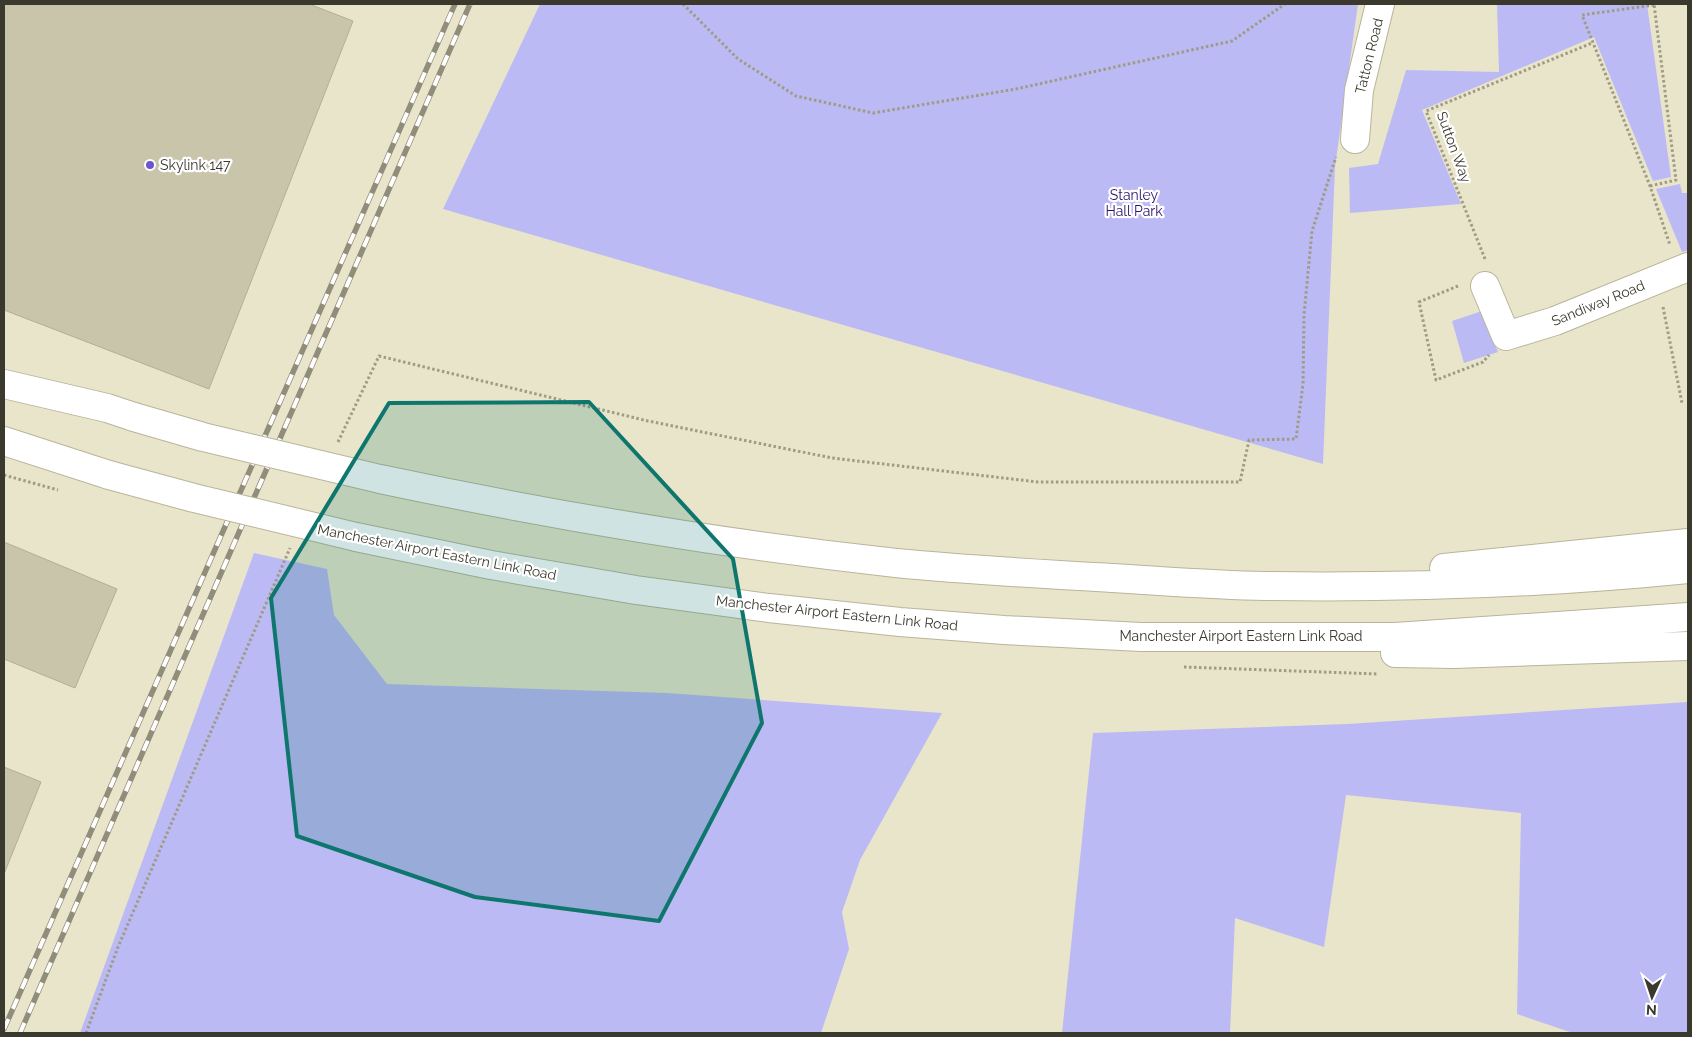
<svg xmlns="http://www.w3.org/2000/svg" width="1692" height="1037" viewBox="0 0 1692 1037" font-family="Raleway,sans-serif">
	<rect width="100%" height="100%" fill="#e9e5ca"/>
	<path fill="#bcbaf4" d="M540,4H1358L1335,167L1323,464L443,209Z
		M1497,4H1647L1671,177L1653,181L1594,37L1422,110L1461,204L1350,213L1349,168L1378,164L1406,70L1499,72Z
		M1680,184L1682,193H1688V250L1682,252L1656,189Z
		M1482,311L1498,352L1464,363L1452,321Z
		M254,553L327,569L334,615L387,684L667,693L942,713L860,860L842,912L849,949L821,1033H80Z
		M1688,702V1033H1573L1517,1014L1521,813L1346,795L1324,947L1235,918L1230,1033H1062L1093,733L1347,724Z"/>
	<path fill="#c9c5ab" stroke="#b3ae95" d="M4,4H309L353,21L209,389L4,310Z
		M4,542L117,589L75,688L4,659Z
		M4,767L41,782L4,874Z"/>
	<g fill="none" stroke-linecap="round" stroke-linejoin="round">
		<g stroke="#b9b49b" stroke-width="30">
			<path id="minor" d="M1355,139L1359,90L1380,4
				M1485,286L1506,336L1555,321L1688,267"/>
		</g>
		<g stroke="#b9b49b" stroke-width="30">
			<path id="trunk" d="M4,384L107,408L134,417
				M4,441L109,475
				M380,479C550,515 722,544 896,563C968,570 1041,574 1113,578C1164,581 1215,585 1265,586C1406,588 1548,583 1688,569
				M356,537L491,565L636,590L769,608L900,622L1004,630L1141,637H1395L1688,617
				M1444,568L1688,543
				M1395,653L1454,654L1688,646"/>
		</g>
		<path stroke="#9f9b87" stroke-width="3" stroke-dasharray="2.5 2.5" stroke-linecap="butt" d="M683,4L738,59L796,96L873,113L1016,89L1232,41L1285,4
			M1654,5L1582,15L1650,186L1670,245
			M1650,186L1676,180L1654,4
			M1485,259L1426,111L1592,43
			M1458,286L1419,302L1436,380L1483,362L1489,355
			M1663,307L1682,403
			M338,442L379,356L648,421L832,458L1038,482H1240L1249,440L1296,439L1303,384L1304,315L1312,231L1336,157
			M4,475L58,490
			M1184,667L1378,674
			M86,1033L118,947L290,548"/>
		<use href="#minor" stroke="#fff" stroke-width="28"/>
		<use href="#trunk" stroke="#fff" stroke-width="28"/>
		<g stroke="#908d7a" stroke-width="5.5">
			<path id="rail" d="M4,1029L455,4
				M20,1033L470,4"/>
		</g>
		<use href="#rail" stroke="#fff" stroke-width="4" stroke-dasharray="11" stroke-linecap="butt"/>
		<g stroke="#b9b49b" stroke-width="30" stroke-linecap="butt">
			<path id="trunk-bridge" d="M134,417L203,437L380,479
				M109,475L194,498L356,537"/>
		</g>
		<use href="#trunk-bridge" stroke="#fff" stroke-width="28"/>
	</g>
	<path fill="#0f766e" fill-opacity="0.2" stroke="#0f766e" stroke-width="4" stroke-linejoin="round" d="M589,402L733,559L762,723L659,921L475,897L297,836L271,598L389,403Z"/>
	<circle fill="#6b56d0" stroke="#fff" stroke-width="2" cx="150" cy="165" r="5"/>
	<g text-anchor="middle" stroke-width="4.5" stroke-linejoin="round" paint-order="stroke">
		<g font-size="14" fill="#3b392e" stroke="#fff">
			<text transform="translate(1369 56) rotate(-76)" y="5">Tatton Road</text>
			<text transform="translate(1454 147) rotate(70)" y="5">Sutton Way</text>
			<text transform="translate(1598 303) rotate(-22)" y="5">Sandiway Road</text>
			<text transform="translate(437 552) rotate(11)" y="5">Manchester Airport Eastern Link Road</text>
			<text transform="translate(837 613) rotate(6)" y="5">Manchester Airport Eastern Link Road</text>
			<text x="1241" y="641">Manchester Airport Eastern Link Road</text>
		</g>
		<g font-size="14" fill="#3b392e" stroke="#fff" text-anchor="start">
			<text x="160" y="170">Skylink 147</text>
		</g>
		<g font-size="14" fill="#2b146a" stroke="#fff">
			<text x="1134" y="200">Stanley<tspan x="1134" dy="16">Hall Park</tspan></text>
		</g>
	</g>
	<rect width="1692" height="1037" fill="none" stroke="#3b392e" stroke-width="10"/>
	<g transform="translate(1652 997) rotate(183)" stroke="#ffffff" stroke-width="4" paint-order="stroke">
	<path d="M0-4L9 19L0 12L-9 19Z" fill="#3b392e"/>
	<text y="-8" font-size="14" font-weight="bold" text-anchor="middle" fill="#3b392e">N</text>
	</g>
</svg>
